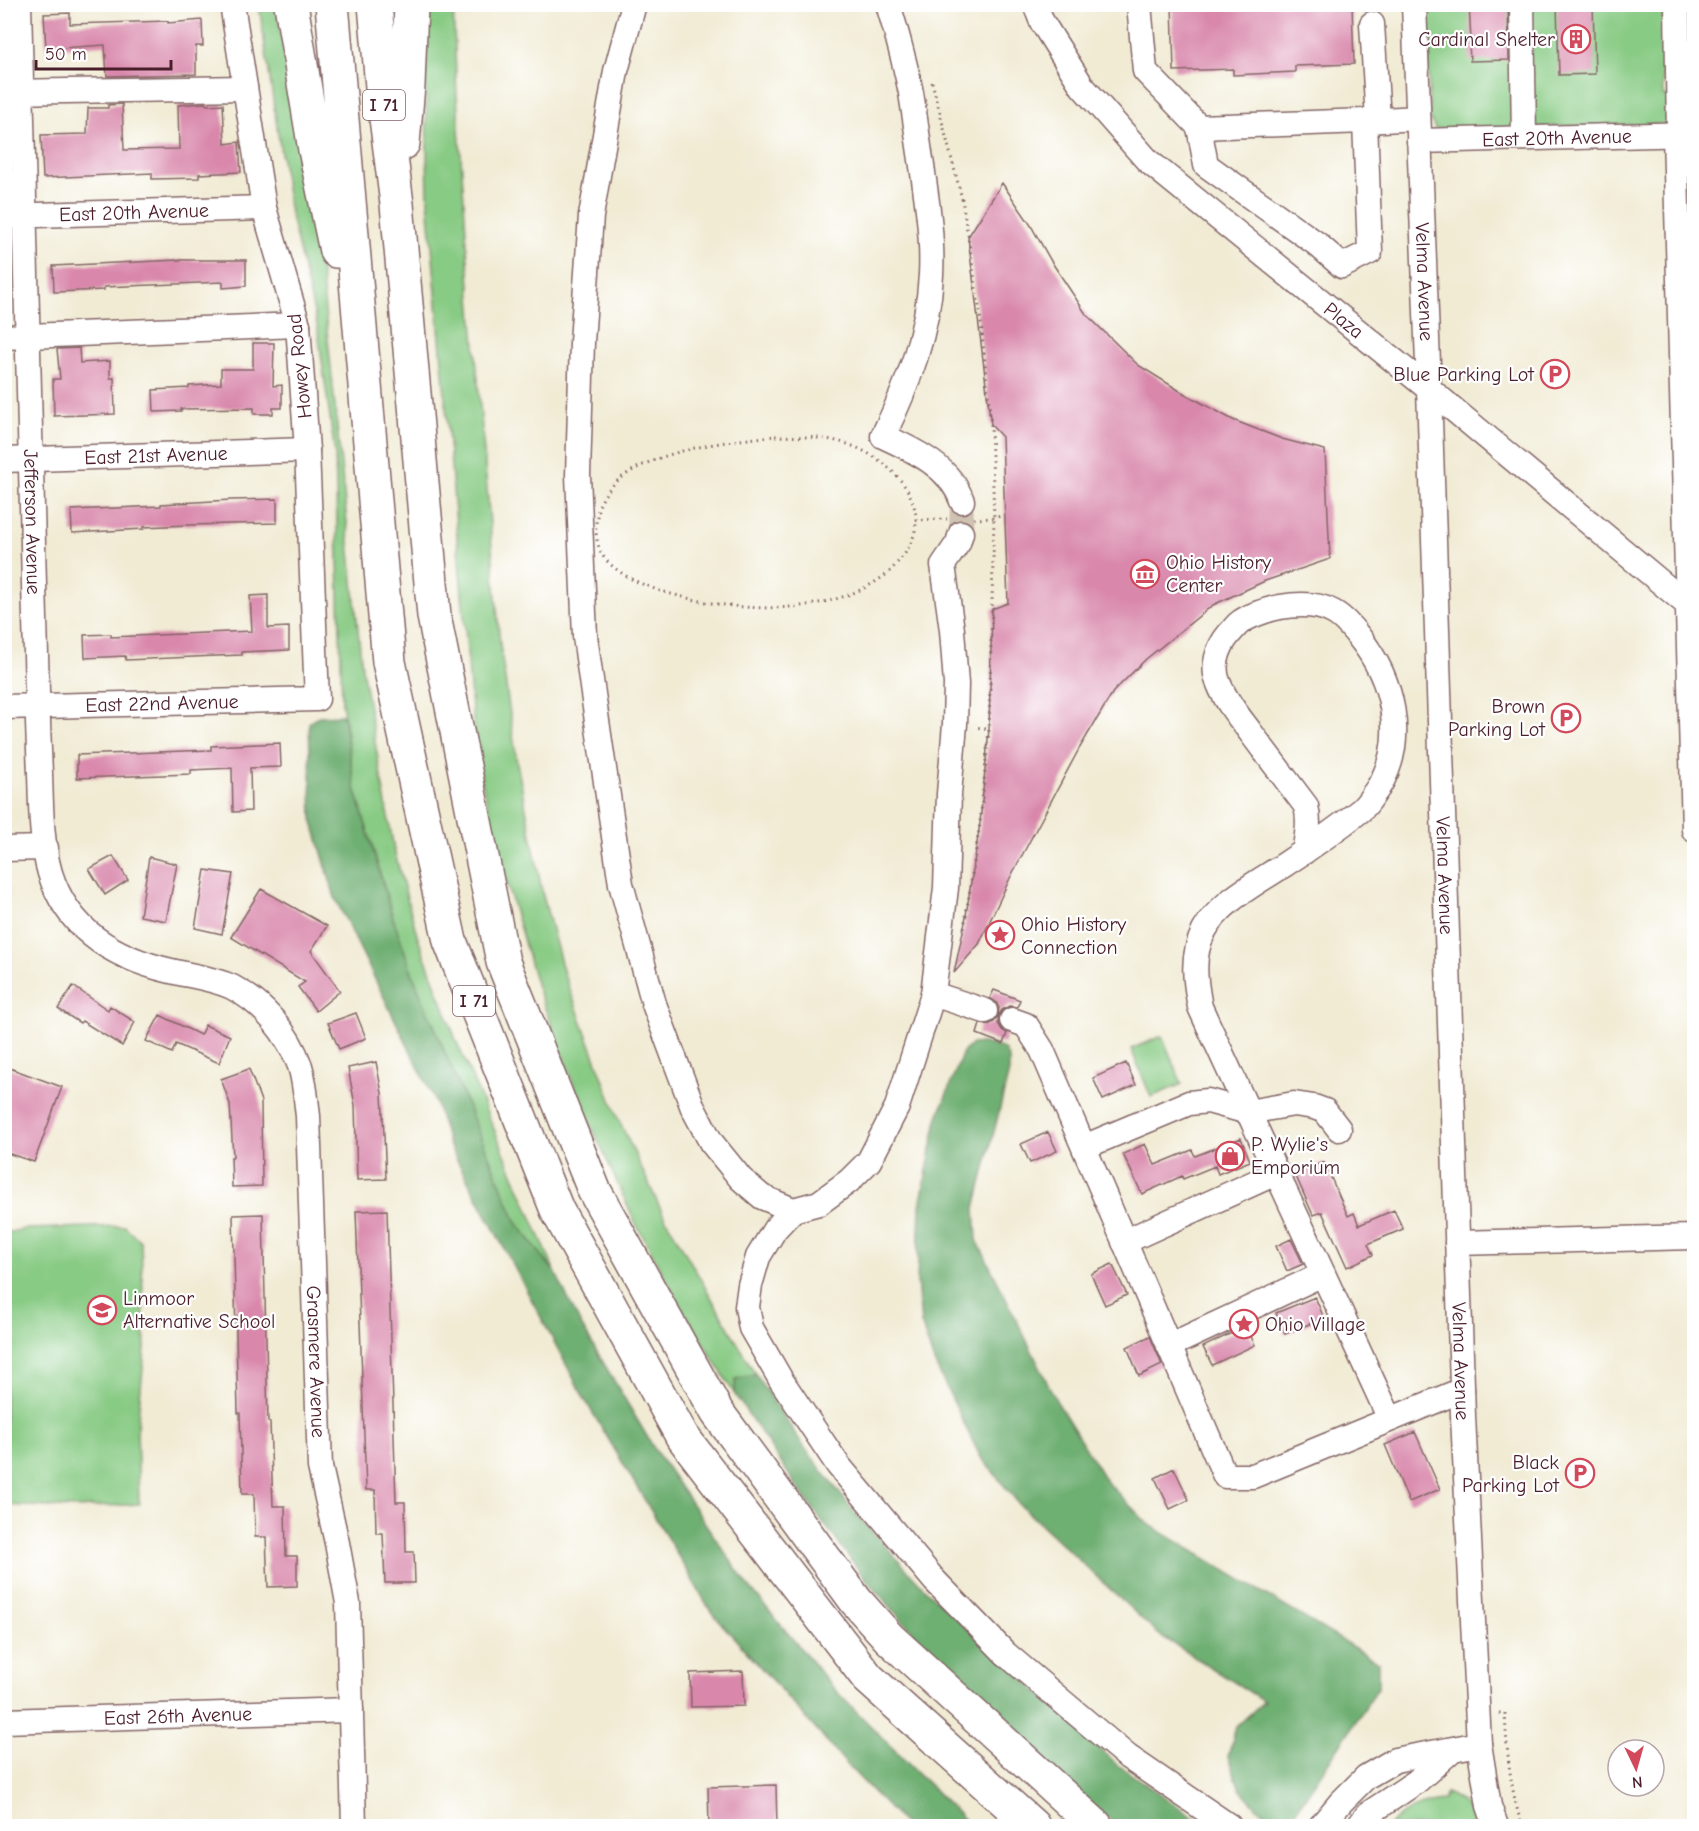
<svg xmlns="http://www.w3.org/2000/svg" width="1699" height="1831" viewBox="0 0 1699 1831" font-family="'Comic Neue',sans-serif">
	<rect width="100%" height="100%" fill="#fff"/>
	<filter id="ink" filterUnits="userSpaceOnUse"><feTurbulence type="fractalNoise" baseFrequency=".0167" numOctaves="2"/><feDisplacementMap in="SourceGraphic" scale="12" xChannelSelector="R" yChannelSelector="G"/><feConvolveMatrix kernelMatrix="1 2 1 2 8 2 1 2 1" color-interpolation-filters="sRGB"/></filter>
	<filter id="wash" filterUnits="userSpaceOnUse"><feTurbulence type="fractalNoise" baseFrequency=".008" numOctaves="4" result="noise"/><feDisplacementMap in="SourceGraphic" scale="24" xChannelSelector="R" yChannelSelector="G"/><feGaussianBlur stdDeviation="1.35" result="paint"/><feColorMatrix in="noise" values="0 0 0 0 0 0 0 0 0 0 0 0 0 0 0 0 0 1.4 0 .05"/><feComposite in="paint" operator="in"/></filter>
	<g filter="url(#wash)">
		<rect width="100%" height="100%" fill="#f1ebd4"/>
		<path fill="#88cb84" stroke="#697558" stroke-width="1.5" d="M259,5H276L319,252L362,668L394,850L417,935L456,1040L556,1274L517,1224L415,981L393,918L355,788L342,703L335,454L317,325L289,208Z
			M426,5H453L457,97L468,261L500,644L517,763L543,896L564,974L617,1116L664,1216L756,1375L736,1379L734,1393L682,1308L635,1222L580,1101L537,987L498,853L479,768L474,733L428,200L426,96Z
			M1426,5H1663C1664,35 1662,65 1663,96H1671L1668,122L1665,124L1435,129L1430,118Z
			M1162,1036L1182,1084L1151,1097L1131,1049Z
			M125,1226L141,1242L145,1348L137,1428L139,1504L77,1508L5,1505V1233L24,1229Z
			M1446,1793C1464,1800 1469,1809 1476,1826H1388C1403,1811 1422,1803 1443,1801Z"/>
		<path fill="#6eaf72" stroke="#5c674e" stroke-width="1.5" d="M343,715L355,788L393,918L415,981L517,1223L556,1274L581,1325L655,1450L746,1583L836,1691L970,1826H906L852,1770L712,1613L585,1400L449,1145L435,1101L335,898L312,819L309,723L319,716Z
			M982,1043L994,1045L1004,1049L1009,1059V1072L975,1208L977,1240L1057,1402L1106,1481L1148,1524L1378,1662V1688L1290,1820L1277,1821L1258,1809L1240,1789L1228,1757L1236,1727L1264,1701L1158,1634L1020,1505L980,1456L934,1362L921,1323L917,1281L920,1206L937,1119L963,1052L972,1044Z
			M756,1375L804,1447L855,1513L925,1589L1118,1765L1206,1826H1118L1062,1782L936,1659L860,1572L802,1494L734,1393L736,1379Z"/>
		<g id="blocks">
			<path fill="#d988ac" d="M1172,4H1352L1354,64L1295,66V72L1233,75V69L1174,71Z
				M1469,4H1508L1509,60L1470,61L1469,42L1471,41Z
				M1557,4H1593L1595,74L1559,75Z
				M70,13V24L168,21V23L202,20L203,46H196V74L107,76L105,45L46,49L44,14Z
				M205,103L207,105L223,104L225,144L239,142L241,172L199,174V178L152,179V173L43,178L41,135L87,134L88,108H108V105L122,104L124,150L179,149L178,105Z
				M1002,183L1030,224L1051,261L1086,314L1138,365L1180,391L1233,420L1282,439L1325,450L1330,559L1265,581L1213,605L1146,659L1113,692L1079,749L1011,876L979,944L954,973L965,922L980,823L989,729L992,609L1008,603L1002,437L991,425L968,237Z
				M178,260H246V286L223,288V282L104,287V290L54,292L53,266Z
				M253,343H274L273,386L282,385V408H273V414H254V408L181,409V411L154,412L153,390L189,388V386L221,384V369H253Z
				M79,348L80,363L110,361V378H114L115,414L54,416L53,379H60L57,349Z
				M277,499V523L188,525L144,527V529L72,533L71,510L161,506V504L231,500Z
				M268,595V628L289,627V650L242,652V655L216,656L126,660L125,656L85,658L84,635L111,634V637L252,631L250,596Z
				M280,743L281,767L250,768L251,811L233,812L232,768L191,770V774L77,778V755L211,750V746Z
				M113,856L128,880L105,895L89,869Z
				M149,857L177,864L166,921L140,916Z
				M205,870L233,874L222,934L195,928Z
				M261,889L327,926L311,951L340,991L316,1011L298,987L305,982L231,937Z
				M73,986L108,1010L110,1006L135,1022L122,1046L82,1021L80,1023L58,1009Z
				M994,990L1020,1000L1017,1007L1009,1006L1002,1010L999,1015L998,1023L1002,1030L1007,1033L1003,1044L977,1034L980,1024L988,1025L994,1022L998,1016L999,1008L996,1002L990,998Z
				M356,1013L366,1038L339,1049L328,1023Z
				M160,1015L200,1035L205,1025L230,1036L219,1063L176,1044L172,1053L146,1041Z
				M376,1062L382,1093L386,1179L357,1180L355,1105L348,1068Z
				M1126,1063L1136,1085L1103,1100L1093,1078Z
				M4,1066L62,1087L34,1162L4,1152Z
				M249,1069L261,1101L262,1186L232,1187L231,1157H233L230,1104L221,1079Z
				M1048,1132L1057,1151L1030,1163L1021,1144Z
				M1241,1138L1250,1161L1218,1174L1215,1166L1183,1179L1182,1176L1142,1194L1123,1154L1145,1144L1155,1165L1192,1150L1195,1156Z
				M1324,1162L1348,1216L1354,1213L1359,1225L1394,1210L1403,1229L1368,1244L1373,1255L1347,1267L1322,1212L1313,1215L1295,1174Z
				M387,1210L396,1502H405L406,1552H414L415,1583H385L383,1533H376L375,1490H366L356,1211Z
				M263,1214L268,1422H270L273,1506H285L286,1556H297V1586L268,1587L266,1537H255L254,1494H242L240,1413H238L233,1215Z
				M1291,1239L1303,1264L1287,1271L1276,1246Z
				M1112,1264L1127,1295L1105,1305L1091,1274Z
				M1315,1297L1324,1318L1285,1334L1276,1313Z
				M1246,1326L1255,1345L1212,1365L1203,1347Z
				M1150,1336L1162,1365L1139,1376L1127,1347Z
				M1415,1432L1440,1489L1409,1502L1385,1445Z
				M1174,1468L1189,1500L1170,1509L1155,1478Z
				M743,1671L744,1706L691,1707L690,1673Z
				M776,1785L777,1827H709L708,1787Z"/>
		</g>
	</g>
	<g filter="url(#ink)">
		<use href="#blocks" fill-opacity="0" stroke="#846666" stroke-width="1.5"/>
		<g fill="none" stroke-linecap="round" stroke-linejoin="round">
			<path stroke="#d0c2b2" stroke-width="24" stroke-dasharray="24 12" stroke-linecap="butt" d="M961,533L962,501"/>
			<g stroke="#846666" stroke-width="27">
				<g id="minor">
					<path id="s1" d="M19,4C24,198 30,391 34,584C36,647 37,710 40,773C41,805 41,843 50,873C68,931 115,958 171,971C191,976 212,978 232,987C263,1003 288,1033 300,1066C305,1082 306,1100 308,1116L320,1467L337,1543L348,1603L354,1826"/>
					<path d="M634,4L616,71L591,216L582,342L578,475L585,636L592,687L621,884L654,1004L693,1108L711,1142L741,1179L762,1197L793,1210L819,1203L849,1181L869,1161L897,1107L933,994L946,888L949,794L955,724L956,684L952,630L943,565L958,543L961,533"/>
					<path d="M888,4C897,34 905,63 911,93C915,117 918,141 922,166C927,201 933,239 931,275C928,332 908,385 883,436C913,450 950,466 962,501"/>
					<path id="s2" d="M1035,4L1042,22L1082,86L1148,161L1429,389L1688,605"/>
					<path d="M1139,4L1145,71L1199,127L1365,121L1370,252L1342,266L1317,244L1206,165L1199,127"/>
					<path id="s3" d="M1414,4L1429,389L1463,1416L1479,1744L1489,1806L1496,1826"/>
					<path d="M1522,4L1524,138"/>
					<path d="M1677,4L1679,135"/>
					<path d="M1372,24L1378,120"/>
					<path d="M7,92L245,88"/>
					<path d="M1365,121L1418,118"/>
					<path d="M1675,134L1694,830"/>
					<path id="s4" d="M1419,141L1694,134"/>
					<path id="s5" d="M4,216L264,208"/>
					<path d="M4,337L298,325"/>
					<path id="s6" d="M4,460L307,450"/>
					<path id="s7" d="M4,707L317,699L307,450L298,325L264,208L232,4"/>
					<path d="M4,849L46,848"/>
					<path d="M1304,852C1307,836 1310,822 1306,806C1288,782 1270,758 1251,733C1240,718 1226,702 1219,684C1211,668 1218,647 1229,634C1232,631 1235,627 1238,624C1247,616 1269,609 1280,607C1298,604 1317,603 1333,612C1343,617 1352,628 1359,637C1393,679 1408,740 1378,788C1372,796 1368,804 1361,810C1337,829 1313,846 1287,863C1259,882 1221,900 1204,931C1191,956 1195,981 1200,1007L1390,1419"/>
					<path d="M933,994L985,1011"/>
					<path d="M1012,1020L1026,1025L1042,1050L1225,1476H1253L1462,1390"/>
					<path d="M1084,1147L1189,1103L1208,1101L1248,1112L1294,1104L1314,1107L1325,1111L1339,1129"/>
					<path d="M793,1210L775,1229L758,1257L750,1285L747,1307L751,1328L781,1380L838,1465L935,1581L1006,1654L1128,1757L1229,1826"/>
					<path d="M1124,1242L1276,1173"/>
					<path d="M1457,1243L1694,1237"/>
					<path d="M1169,1346L1323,1274"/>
					<path id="s8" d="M4,1721L351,1710"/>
					<path d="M1321,1826L1341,1802L1366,1777L1395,1760L1479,1744"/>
					<path d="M1359,1826L1368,1814L1416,1782L1452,1750"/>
				</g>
			</g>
			<g stroke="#846666" stroke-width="36">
				<path id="highway" d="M291,4L315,150L336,251
					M332,4L389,662L450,941L557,1210L682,1436L868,1678L1033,1826
					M375,4L382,87L397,204L434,616L503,962L594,1190L717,1412L856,1601L889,1638L1096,1826
					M403,143L408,85L411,4"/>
			</g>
			<path stroke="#846666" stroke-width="3" stroke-dasharray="1.5 4.5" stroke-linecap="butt" d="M932,82L962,199L980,313L991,425L994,518L989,729
				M775,436C801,437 830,436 855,447C903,467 940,518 897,563C893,568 889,573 884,576C835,612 758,613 701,601C668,594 630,585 606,560C597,550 594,530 597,517C597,513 598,508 600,504C622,452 726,441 775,436Z
				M974,519L994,518L1004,515
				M916,520L947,519
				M964,928L980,823L989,729L975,727
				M1499,1713H1505C1507,1754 1510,1787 1522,1826"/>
			<use href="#minor" stroke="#fff" stroke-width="24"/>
			<use href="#highway" stroke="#fff" stroke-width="33"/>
		</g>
	</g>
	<defs>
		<g id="building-ring" transform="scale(1.5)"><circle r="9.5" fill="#fff" stroke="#d1495b" stroke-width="1.5"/><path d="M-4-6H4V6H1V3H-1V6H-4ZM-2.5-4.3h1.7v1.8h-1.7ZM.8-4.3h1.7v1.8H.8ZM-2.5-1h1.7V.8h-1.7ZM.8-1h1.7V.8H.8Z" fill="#d1495b"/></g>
		<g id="parking-ring" transform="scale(1.5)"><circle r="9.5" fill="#fff" stroke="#d1495b" stroke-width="1.5"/><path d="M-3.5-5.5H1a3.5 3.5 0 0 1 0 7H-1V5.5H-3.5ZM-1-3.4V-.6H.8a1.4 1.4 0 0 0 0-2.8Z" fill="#d1495b"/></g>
		<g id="museum-ring" transform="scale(1.5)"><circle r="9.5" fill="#fff" stroke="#d1495b" stroke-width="1.5"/><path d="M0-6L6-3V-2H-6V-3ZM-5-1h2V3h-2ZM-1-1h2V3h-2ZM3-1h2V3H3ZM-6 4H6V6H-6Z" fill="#d1495b"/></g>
		<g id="sight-ring" transform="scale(1.5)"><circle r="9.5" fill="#fff" stroke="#d1495b" stroke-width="1.5"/><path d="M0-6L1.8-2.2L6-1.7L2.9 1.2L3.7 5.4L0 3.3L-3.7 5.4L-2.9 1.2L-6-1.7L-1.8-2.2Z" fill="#d1495b"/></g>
		<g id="shop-ring" transform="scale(1.5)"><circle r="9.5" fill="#fff" stroke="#d1495b" stroke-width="1.5"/><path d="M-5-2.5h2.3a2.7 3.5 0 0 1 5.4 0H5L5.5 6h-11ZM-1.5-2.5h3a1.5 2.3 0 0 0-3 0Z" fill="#d1495b"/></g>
		<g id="school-ring" transform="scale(1.5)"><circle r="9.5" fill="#fff" stroke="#d1495b" stroke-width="1.5"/><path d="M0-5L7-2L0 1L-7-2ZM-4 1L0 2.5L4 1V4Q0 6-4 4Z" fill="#d1495b"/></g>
	</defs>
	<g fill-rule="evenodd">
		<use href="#building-ring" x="1576" y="39"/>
		<use href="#parking-ring" x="1555" y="374"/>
		<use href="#museum-ring" x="1145" y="574"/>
		<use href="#parking-ring" x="1566" y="718"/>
		<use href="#sight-ring" x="1000" y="935"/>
		<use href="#shop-ring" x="1230" y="1156"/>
		<use href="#school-ring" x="102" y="1310"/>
		<use href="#sight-ring" x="1244" y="1324"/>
		<use href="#parking-ring" x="1580" y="1473"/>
	</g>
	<g text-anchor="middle" stroke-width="4.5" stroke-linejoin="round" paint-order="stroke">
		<g fill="#fff" stroke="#80626b" stroke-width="1.5">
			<rect x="363" y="90" width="42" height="30" rx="4.5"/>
			<rect x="453" y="986" width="42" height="30" rx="4.5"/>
		</g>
		<g font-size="18" font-weight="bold" fill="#4a1f2b">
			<text x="384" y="111">I 71</text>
			<text x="474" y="1007">I 71</text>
		</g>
		<g font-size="20" fill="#4a1f2b" stroke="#fff" text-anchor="start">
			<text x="1555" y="46" text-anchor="end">Cardinal Shelter</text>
			<text x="1534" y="381" text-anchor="end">Blue Parking Lot</text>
			<text x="1166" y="569">Ohio History<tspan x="1166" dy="23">Center</tspan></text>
			<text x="1545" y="713" text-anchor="end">Brown<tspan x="1545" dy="23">Parking Lot</tspan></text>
			<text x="1021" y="931">Ohio History<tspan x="1021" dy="23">Connection</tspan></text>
			<text x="1251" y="1151">P. Wylie's<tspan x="1251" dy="23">Emporium</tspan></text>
			<text x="123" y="1305">Linmoor<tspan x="123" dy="23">Alternative School</tspan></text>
			<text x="1265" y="1331">Ohio Village</text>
			<text x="1559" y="1469" text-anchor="end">Black<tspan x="1559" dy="23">Parking Lot</tspan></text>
		</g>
		<g font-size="20" fill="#4a1f2b" stroke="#fff">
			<text dy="7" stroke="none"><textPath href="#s4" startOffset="138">East 20th Avenue</textPath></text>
			<text dy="7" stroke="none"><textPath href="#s5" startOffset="130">East 20th Avenue</textPath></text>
			<text dy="7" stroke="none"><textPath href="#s3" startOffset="278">Velma Avenue</textPath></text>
			<text dy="7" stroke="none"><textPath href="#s2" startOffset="447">Plaza</textPath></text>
			<text transform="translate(299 366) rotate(-96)" y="7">Howey Road</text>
			<text dy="7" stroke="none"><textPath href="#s6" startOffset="152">East 21st Avenue</textPath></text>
			<text dy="7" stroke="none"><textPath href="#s1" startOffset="518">Jefferson Avenue</textPath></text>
			<text dy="7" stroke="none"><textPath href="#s7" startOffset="158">East 22nd Avenue</textPath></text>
			<text dy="7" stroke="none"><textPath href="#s3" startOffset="872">Velma Avenue</textPath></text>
			<text dy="7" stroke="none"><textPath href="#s3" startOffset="1358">Velma Avenue</textPath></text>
			<text dy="7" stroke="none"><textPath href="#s1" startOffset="1500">Grasmere Avenue</textPath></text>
			<text dy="7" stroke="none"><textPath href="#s8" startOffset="174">East 26th Avenue</textPath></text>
		</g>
	</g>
	<rect width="1699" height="1831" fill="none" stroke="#fff" stroke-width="24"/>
	<g transform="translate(1636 1768) rotate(175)"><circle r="28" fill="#ffffff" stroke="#b7a5aa" stroke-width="1.5"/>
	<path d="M0-4.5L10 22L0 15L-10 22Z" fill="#d1495b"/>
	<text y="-9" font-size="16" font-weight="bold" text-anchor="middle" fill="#4a1f2b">N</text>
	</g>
	<path d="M36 60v9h135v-9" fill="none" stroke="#4a1f2b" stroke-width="3"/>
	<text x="45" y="60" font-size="18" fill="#4a1f2b" stroke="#ffffff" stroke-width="4.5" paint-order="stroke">50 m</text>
</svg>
